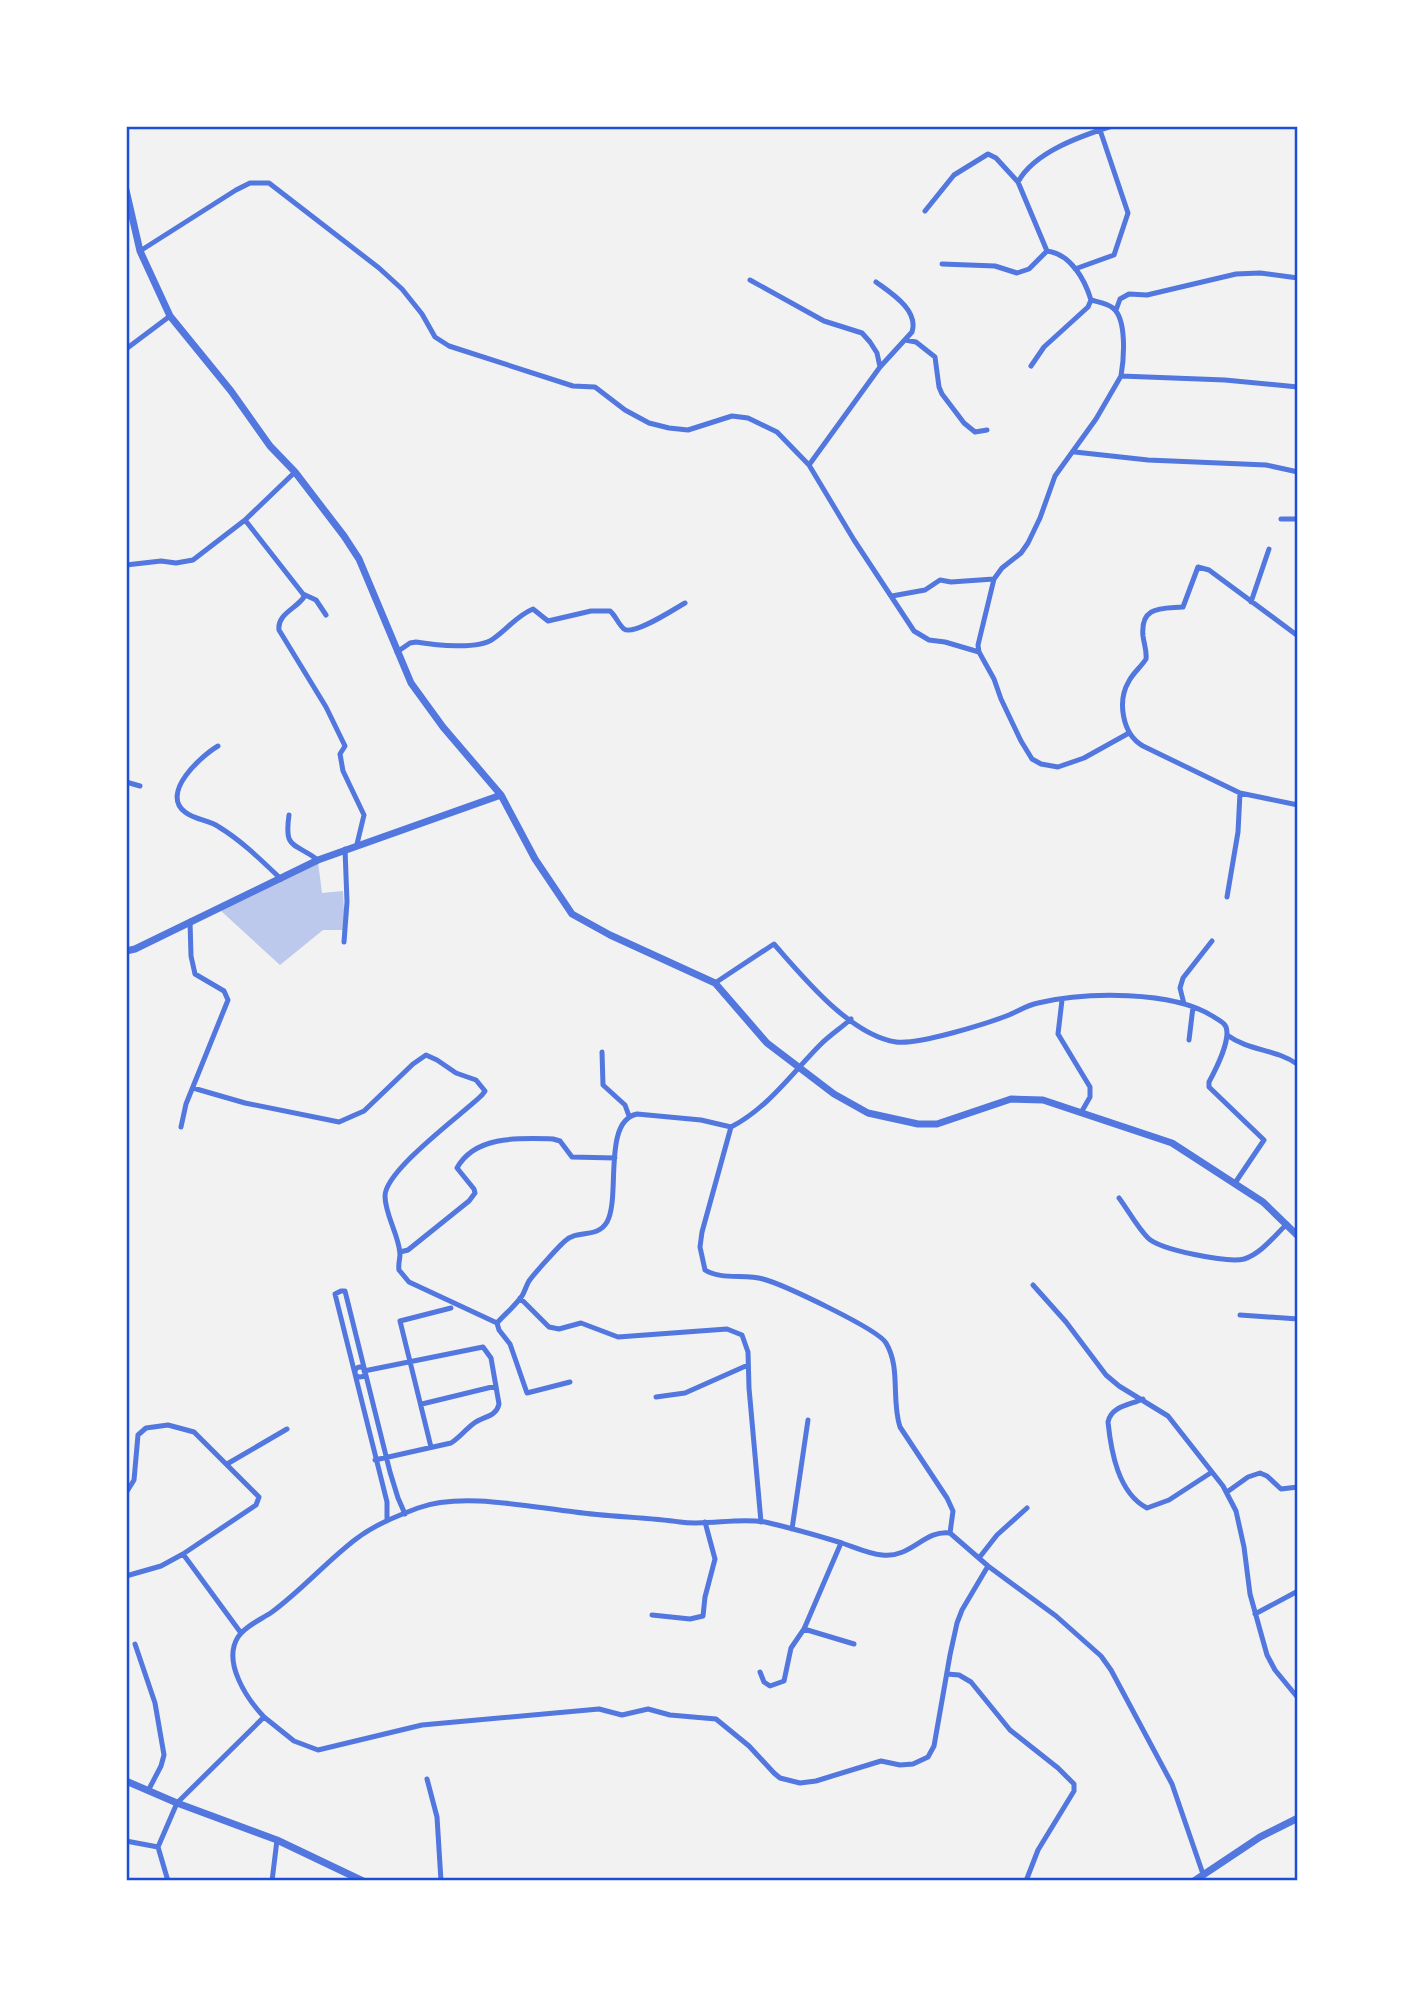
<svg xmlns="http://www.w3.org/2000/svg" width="1424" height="2007" viewBox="0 0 1424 2007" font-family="Poppins,sans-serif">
	<rect width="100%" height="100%" fill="#f2f2f2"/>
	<path fill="#bdc9ec" d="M318,862L322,893L343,891L345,930H323L280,965L220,910Z"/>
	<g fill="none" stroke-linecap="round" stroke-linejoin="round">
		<path stroke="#5277de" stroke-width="5" d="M925,211L954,175L988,154L996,158L1018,182
			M140,251L236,190L250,183H269L379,268L402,289L422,314L435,337L449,346L573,386L595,387L625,410L649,423L669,428L688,430L732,416L748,418L777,432L809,465L880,367L912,332C919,310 891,293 876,282
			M942,264L995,266L1017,273L1029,269L1047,251
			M1075,269L1114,255L1128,213L1100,130
			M750,280L824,321L862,333L870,342L877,353L880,367
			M1091,300C1098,302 1107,303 1113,308C1127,319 1124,359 1121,376L1225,380L1298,387
			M1116,310L1120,299L1129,294L1147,295L1236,274L1260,273L1298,278
			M905,340L916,342L935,357L939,387L942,394L964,423L975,432L987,430
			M126,349L170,316
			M1031,366L1044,347L1088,307L1091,300C1085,280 1071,254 1047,251L1018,182C1034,152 1081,136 1112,126
			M1121,376L1096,419L1055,476L1040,518L1028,543L1021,553L1002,568L994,579L978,645L979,652L994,679L1001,699L1021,741L1032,759L1041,764L1058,767L1084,758L1129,733
			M1075,452L1148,460L1266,465L1298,472
			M809,465L854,540L914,631L929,640L945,642L979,652
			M1281,519H1298
			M245,520L303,594L304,597C296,609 277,614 279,630L326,707L345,746L340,754L343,771L364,815L357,844
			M126,565L161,561L176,563L193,560L245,520L295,472
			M303,594L316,600L326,615
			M892,596L925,590L940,580L951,582L994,579
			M1251,602L1269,549
			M1298,636L1209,570L1198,567L1183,607C1163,609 1140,605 1143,636C1144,644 1147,651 1146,659C1141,667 1133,673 1129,681C1117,701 1122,734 1143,746L1240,793L1298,805
			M397,652L410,643L416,642C435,645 478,650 493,639C508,629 516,616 533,609L548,621L591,611H610C616,616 618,624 624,629C634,636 674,609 685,603
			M218,746C201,756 160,793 185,812C195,820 209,820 219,827C242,841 262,861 281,879
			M126,782L140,786
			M289,815C284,850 294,842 318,860
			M1227,897L1238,832L1240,793
			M344,942L347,902L345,849
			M715,983L774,944C803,977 850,1035 896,1042C918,1045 986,1024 1009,1015C1019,1011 1027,1005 1038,1003C1085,992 1173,990 1214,1017C1218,1020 1224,1022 1226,1027C1231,1040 1215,1071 1209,1082V1087L1264,1140L1235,1183
			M1062,1000L1058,1034L1090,1087V1097L1082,1111
			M1184,1004L1180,988L1183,978L1212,941
			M1227,1035C1249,1051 1276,1049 1297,1064
			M1189,1040L1193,1007
			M602,1052L603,1085L625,1105L629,1116
			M193,1088L245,1103L339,1122L364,1111L413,1064L426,1055L437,1060L456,1073L476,1080L485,1091L482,1095C464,1113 385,1170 385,1196C385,1215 399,1235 400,1254C400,1259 398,1264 399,1270L409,1282L497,1323L499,1330L510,1344L527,1393L570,1382
			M181,1127L186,1104L228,1000L224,991L195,974L191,956L190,921
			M731,1127L702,1232L700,1247L705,1270C720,1280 745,1274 763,1279C782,1284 878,1329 886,1343C901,1368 891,1400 900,1427L947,1498L953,1511L950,1533
			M1119,1198C1128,1210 1137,1227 1148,1238C1160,1250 1228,1263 1244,1259C1261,1254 1275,1235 1287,1224
			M400,1252L408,1250L469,1201L475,1193L474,1189L457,1168C475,1135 520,1138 553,1139L560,1141L572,1157L615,1158
			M1033,1285L1066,1322L1106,1375L1119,1386L1168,1416L1223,1486L1236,1511L1244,1547L1250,1594L1267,1655L1275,1670L1298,1698
			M520,1298L549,1327L559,1329L581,1323L618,1337L727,1329L742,1335L748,1352L749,1388L761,1522
			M1240,1315L1298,1319
			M497,1323C505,1314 515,1306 522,1296C525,1291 526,1286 529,1281C533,1275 559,1246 565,1241C578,1229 597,1239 607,1222C621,1197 602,1121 637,1114L701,1120L731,1127C768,1108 792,1073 821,1044C830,1035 841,1028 851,1019
			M355 1372a5 5 0 1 1 10 0a5 5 0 1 1-10 0Z
			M364,1371L483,1347L491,1358L499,1404C496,1418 482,1416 473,1424C465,1430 459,1438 451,1443L375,1460
			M656,1397L685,1393L748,1365
			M1143,1399C1130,1405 1111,1406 1108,1422C1111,1451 1118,1493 1147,1508L1169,1500L1212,1472
			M422,1404L496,1386
			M431,1447L400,1321L451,1308
			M227,1464L287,1429
			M1227,1492L1248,1477L1260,1473L1267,1476L1281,1489L1298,1487
			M126,1493L134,1480L138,1435L146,1428L168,1425L194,1432L259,1497L256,1505L183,1554L241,1633
			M387,1521V1502L335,1294L341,1291H345L390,1472L398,1498L405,1514
			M792,1529L808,1420
			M841,1543L804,1629L854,1644
			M979,1558L997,1535L1027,1508
			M126,1576L161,1566L183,1554
			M1255,1614L1298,1591
			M652,1615L690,1619L703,1616L705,1597L715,1559L705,1522
			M135,1644L155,1703L164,1755L161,1766L148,1791
			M760,1672L764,1682L770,1686L784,1681L791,1648L804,1629
			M947,1674L959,1675L971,1682L1010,1730L1058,1768L1074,1784V1791L1038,1850L1026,1881
			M264,1717L294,1741L318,1750L422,1725L599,1709L622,1715L648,1709L670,1715L716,1719L749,1746L774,1773L780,1778L800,1783L816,1781L881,1761L900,1765L913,1764L928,1757L934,1746L950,1655L957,1623L962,1610L988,1566
			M427,1779L437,1817L441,1881
			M126,1841L158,1847
			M168,1881L158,1847L177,1803L264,1717C247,1699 222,1662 238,1637C245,1626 262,1619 272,1612C302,1590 327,1561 356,1539C374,1525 397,1516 418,1508C462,1492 529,1507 575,1512C610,1517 645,1517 680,1522C708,1526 737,1517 765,1522C791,1528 816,1535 842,1543C854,1547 869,1554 882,1555C910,1559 925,1529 950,1533L988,1566L1056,1616L1101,1656L1111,1670L1172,1784L1203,1874
			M272,1881L277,1840"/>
		<path stroke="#5277de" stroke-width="7" d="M126,190L140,251L170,316L231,391L270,446L295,472L344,536L359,559L411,683L443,727L501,795L535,859L572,914L610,935L715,983L767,1043L834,1094L868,1113L918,1124H937L1011,1099L1043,1100L1172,1143L1263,1202L1298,1236
			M126,951L135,949L318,860L501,795
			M126,1781L177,1803L277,1840L363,1881
			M1194,1881L1260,1837L1298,1818"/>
	</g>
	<rect width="1424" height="2007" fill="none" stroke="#ffffff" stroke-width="256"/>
	<rect x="128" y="128" width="1168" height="1751" fill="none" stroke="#1d4ed8" stroke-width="2.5"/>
</svg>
